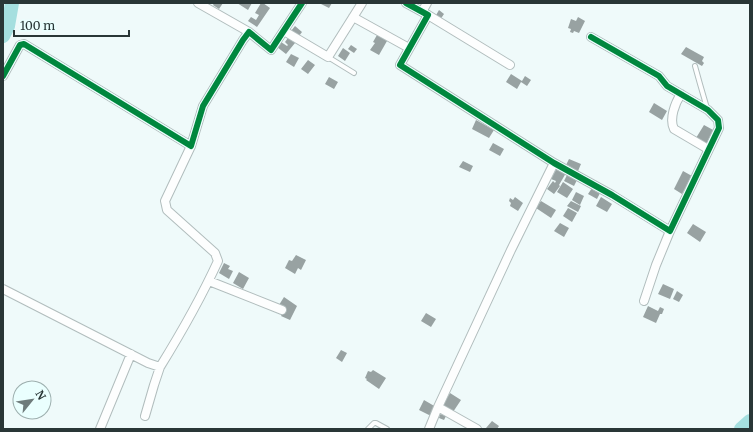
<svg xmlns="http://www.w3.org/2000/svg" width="753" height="432" viewBox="0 0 753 432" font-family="Merriweather,serif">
	<rect width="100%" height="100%" fill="#effafa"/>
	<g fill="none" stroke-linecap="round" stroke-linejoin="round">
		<path stroke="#a5dfdf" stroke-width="14" d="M3,36L8,26L12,3
			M741,429L750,421"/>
	</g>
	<path fill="#98a2a2" d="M214,3H223L219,9L213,5Z
		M237,3H252L248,10Z
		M261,3H263L270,8L257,27L248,21L251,17L256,20L259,15L255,13Z
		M319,3H332L329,8Z
		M439,10L444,14L440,20L435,17Z
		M578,17L585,21L579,33L574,31L573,33L570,32L571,29L568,28L571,19L576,21Z
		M295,26L302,32L299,36L291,31Z
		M377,35L387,41L379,55L370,50L375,43L373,42Z
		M288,38L295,43L286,54L277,47L281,42L287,46L288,45L285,42Z
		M351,45L357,49L354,53L348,49Z
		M686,47L704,57L702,61L704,63L702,66L681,54Z
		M343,48L350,53L345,61L338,56Z
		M291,54L299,58L294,67L286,62Z
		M308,60L315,65L308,74L301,69Z
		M511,74L522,81L525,76L531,80L527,86L521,82L517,89L506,82Z
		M329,77L338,82L334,89L325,84Z
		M654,103L667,111L662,120L649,112Z
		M476,120L494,130L489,138L472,129Z
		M704,125L715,131L706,145L696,138Z
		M493,143L504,149L500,156L489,150Z
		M569,159L581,164L578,171L566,165Z
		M463,161L473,166L470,172L459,167Z
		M557,168L566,173L559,185L560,186L554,194L547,189L553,181L555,183L556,181L551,179Z
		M683,171L692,176L682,194L674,189Z
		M568,173L578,178L574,186L564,181Z
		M563,182L573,189L567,198L557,192Z
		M592,188L600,193L597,199L588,194Z
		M576,192L584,196L580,205L572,200Z
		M515,197L523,203L518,211L510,206L511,203L509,201L510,198L513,200Z
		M601,197L612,204L607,212L596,206Z
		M541,201L556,210L551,218L536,208Z
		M571,201L581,206L578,212L567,206Z
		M568,208L577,213L572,222L563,216Z
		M560,223L569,228L564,237L554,231Z
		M693,224L706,232L700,242L687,233Z
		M296,255L306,260L301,270L298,268L295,274L285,268L289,260L292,261Z
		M224,263L230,266L228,269L233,271L229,279L219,273Z
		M239,272L249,278L243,289L233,283Z
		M663,284L674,289L670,299L658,294Z
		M677,291L683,295L679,302L673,299Z
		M284,297L297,306L290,320L281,316L285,309L279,305Z
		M648,306L658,311L660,307L664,309L662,314H660L656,323L643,317Z
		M426,313L436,319L431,327L421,321Z
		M341,350L347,353L342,362L336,358Z
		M373,370L386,378L379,389L366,380L367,379L365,378L368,371L371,372Z
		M450,393L461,400L453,412L443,405Z
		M424,400L436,407L431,416L419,410Z
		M440,414L446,416L444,420L439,418Z
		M492,421L499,426L497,429H488L486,428Z"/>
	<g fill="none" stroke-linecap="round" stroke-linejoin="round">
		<g stroke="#b1bdbd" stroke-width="6">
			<path id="lane" d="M328,57L354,73
				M695,66L700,84L707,108
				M368,429L374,423H376L387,429"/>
		</g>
		<g stroke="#b1bdbd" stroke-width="10">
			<path id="street" d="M198,3L249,32
				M406,3L428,15L400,65L554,163L612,195L670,231L719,128L718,120L708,110L667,86L659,76L591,37
				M422,12L427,3
				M428,15L510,65
				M353,17L409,48
				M284,31L328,57L362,3
				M3,76L20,45L24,44L191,146L203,106L243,40L249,32L271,50L302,3
				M681,94C675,103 669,119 674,129L708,149
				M209,281L282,310
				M3,289L148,363L160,367C181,333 201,298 218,261L215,253L167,210L165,201L191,146
				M644,301L656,265L670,231
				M438,407L477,429
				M145,416L154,385L160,367
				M100,429L131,354
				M429,429L438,407L511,250L554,163"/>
		</g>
		<use href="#lane" stroke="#fdfefe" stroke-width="4"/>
		<use href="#street" stroke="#fdfefe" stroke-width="8"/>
		<g stroke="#eafffe" stroke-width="8">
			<path id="cycleway" d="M406,3L428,15L400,65L554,163L612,195L670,231L719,128L718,120L708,110L667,86L659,76L591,37
				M3,76L20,45L24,44L191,146L203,106L243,40L249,32L271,50L302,3"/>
		</g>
		<use href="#cycleway" stroke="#00873e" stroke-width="6"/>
	</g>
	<rect width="753" height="432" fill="none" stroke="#293636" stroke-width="8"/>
	<g transform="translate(32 400) rotate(60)"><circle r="19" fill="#eafffe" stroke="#9dafae"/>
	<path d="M0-3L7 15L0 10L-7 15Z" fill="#6e7b7b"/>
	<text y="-6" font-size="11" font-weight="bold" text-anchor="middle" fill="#293636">N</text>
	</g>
	<path d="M14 30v6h115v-6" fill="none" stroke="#293636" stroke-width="2"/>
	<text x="20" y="30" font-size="12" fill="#293636" stroke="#eafffe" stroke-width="3" paint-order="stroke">100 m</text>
</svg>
